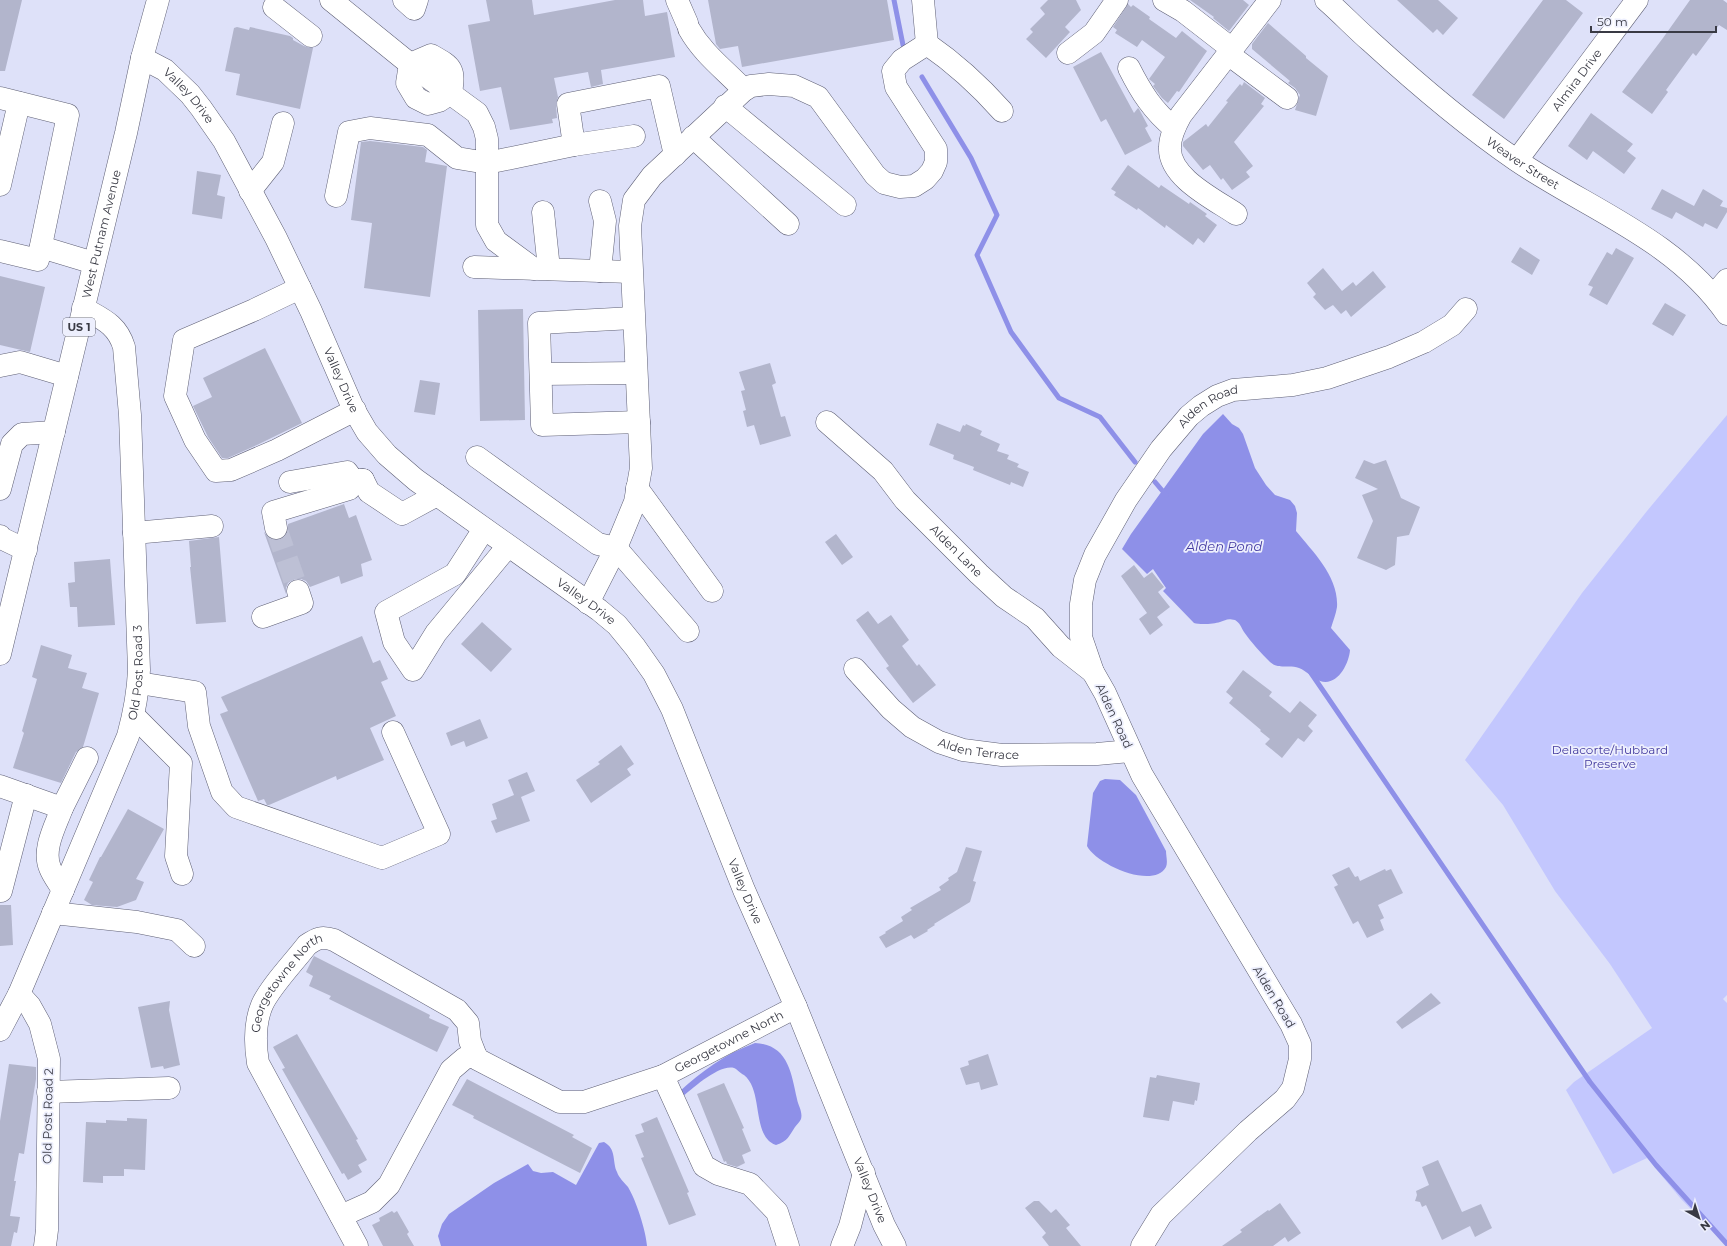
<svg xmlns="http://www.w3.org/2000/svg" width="1727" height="1246" viewBox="0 0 1727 1246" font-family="Montserrat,sans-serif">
	<rect width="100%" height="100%" fill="#dee1f9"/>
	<path fill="#c3c7fe" d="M1727,415V995L1723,999L1727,1003V1246L1681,1199L1647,1158L1613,1174L1566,1090L1574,1082L1652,1028L1610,964L1555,891L1503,805L1465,760L1582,593L1647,511Z"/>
	<path fill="#8e90e8" d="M1223,414L1232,424L1239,428L1243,434L1255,468L1266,485L1275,495L1290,500L1295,506L1297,513L1296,531C1313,552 1339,577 1337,607C1336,614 1333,621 1331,628L1350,650C1349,664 1337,687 1320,681C1312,678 1307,671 1299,668C1289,664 1279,670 1270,662C1261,653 1251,642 1244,632C1241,627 1240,623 1235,620C1227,618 1226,620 1220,622C1214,624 1200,625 1194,623L1163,591L1166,588L1153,569L1147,574L1122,549L1131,534L1203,434Z
		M1105,779L1120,780L1136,795L1166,851C1166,856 1168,862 1166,867C1153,890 1096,864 1087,846L1093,793L1100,781Z
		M755,1043C788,1045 791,1072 797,1099C798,1105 803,1112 801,1119C800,1122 797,1124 795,1127C789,1136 788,1141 776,1145C751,1136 764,1091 744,1075C740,1073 737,1069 734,1068C719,1064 692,1089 681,1098L679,1092C702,1071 725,1054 755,1043Z
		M604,1142C617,1149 612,1162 617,1172C619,1178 624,1182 628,1187C636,1200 646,1231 647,1246H441L438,1236L442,1224L449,1214L494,1183L528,1164L533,1171L541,1173L553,1172L576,1185L599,1143Z"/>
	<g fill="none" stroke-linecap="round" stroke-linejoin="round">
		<path stroke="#8e90e8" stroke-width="5" d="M894,0L903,45
			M922,77L971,158L997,215L977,255L1011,332L1059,398L1100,417L1135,462
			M1155,482L1166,495
			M1311,673L1590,1082L1656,1165L1727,1244"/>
	</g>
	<path fill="#b2b5cc" d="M0,0H22L5,71H0Z
		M486,0H532L534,15L615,0H643L645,16L667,12L675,57L601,70L603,84L591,87L588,72L554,78L558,97L556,105L557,118L552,119L553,123L510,130L501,87L480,91L468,25L490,21Z
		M708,0H887L894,40L742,67L738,46L720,49L716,44Z
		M1048,0H1076L1081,10L1065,27L1070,32L1046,58L1026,39L1033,32L1030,29L1045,14L1040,8Z
		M1190,0H1243L1249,5L1229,31L1213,18L1214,17Z
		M1397,0H1438L1458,18L1443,35L1437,29L1433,33Z
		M1543,0H1566L1583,13L1504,119L1472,95Z
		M1690,0H1723L1727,3V30L1719,25L1696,56L1693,53L1666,90L1668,92L1652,114L1622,92L1663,38Z
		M1128,4L1131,7L1133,5L1150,17L1149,19L1176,38L1182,31L1207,51L1179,92L1177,91L1168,103L1162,98L1153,86L1155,84L1149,79L1165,57L1142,40L1137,47L1115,33L1117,30L1113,27Z
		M1268,23L1306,56V58L1328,76L1316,116L1295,110L1300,95L1295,88L1288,83L1290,81L1252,49V44Z
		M237,27L249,30L250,27L290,36L293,38V40L304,46L313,48L300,109L236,95L240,74L225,71L234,28Z
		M1101,52L1134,113L1138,108L1139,109L1148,126L1145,128L1152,141L1125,155L1106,119L1101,122L1073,67Z
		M1244,82L1265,98L1261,104L1264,106L1234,142L1253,166L1246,172L1250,177L1232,190L1223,178L1221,180L1210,165L1203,170L1183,146V142L1206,124L1208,127L1228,102L1226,101L1240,84L1242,86Z
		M1591,113L1633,144L1627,151L1636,158L1624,174L1593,151L1587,160L1568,146Z
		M370,141L423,147L427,150L425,162L447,166L430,297L364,288L372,223L351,220L361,142Z
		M1128,165L1159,188L1161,185L1189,204L1190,202L1207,214L1205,216L1217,225L1204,243L1198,238L1193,245L1166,225L1165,228L1138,208L1137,210L1114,195L1116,192L1111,189Z
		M197,171L221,175L217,195L225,197L222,219L192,214Z
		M1662,189L1694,206L1703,189L1723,201L1720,206L1727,208V212L1717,229L1705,223L1703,227L1676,212L1672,219L1651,209Z
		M1520,247L1540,260L1532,275L1511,262Z
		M1616,248L1634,258L1607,305L1589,295L1593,287L1588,285L1607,252L1612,255Z
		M1323,268L1342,291L1353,282L1356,286L1373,271L1386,287L1351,317L1346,310L1341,314L1333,305L1325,310L1313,297L1316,294L1307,283Z
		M0,276L45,287L30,352L0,345Z
		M1665,303L1686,315L1673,336L1652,324Z
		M523,309L525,420L480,421L478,310Z
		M265,348L302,423L257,445L228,458H222L208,437L193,406L212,397L203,378Z
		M770,363L776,383L772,385L781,417L785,416L791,436L760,445L754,425L747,427L743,411L746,410L741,391L745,390L739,372Z
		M420,380L440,383L435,415L414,412Z
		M937,423L960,432L963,425L965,426L966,424L982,431L980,435L1000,444L997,451L1009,455L1007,459L1019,464L1017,467L1029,472L1023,487L1011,482L1010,485L973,470L974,467L953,459L954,455L929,445Z
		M1364,460L1374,464L1386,460L1401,498L1420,507L1409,535L1397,537L1395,565L1386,570L1357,558L1373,521L1362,495L1378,489L1355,478Z
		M344,504L349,518L356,515L372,560L361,564L363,576L341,584L339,576L310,587L306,581L301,579H294L288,583L286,588V594L264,532L272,540H279L284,537L288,532V524Z
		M836,534L853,557L842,565L825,542Z
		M219,537L226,622L196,624L190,567H191L189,541Z
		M110,559L115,625L78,627L77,607H70L68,583L75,582L74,562Z
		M1134,565L1144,578L1152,572L1164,587L1158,592L1170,607L1157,617L1163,625L1150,635L1139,619L1147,613L1121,576Z
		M868,611L878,624L891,615L909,640L902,646L917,666L919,664L936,685L913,703L886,668L889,666L856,620Z
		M482,622L512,649L491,672L461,644Z
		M362,636L373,663L380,660L388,679L381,682L396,716L370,728L384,760L337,780L336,776L269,805H267L264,799L258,801L220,714L228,711L221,697Z
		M41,645L72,655L68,668L87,673L82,688L99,693L83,747L76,752L61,783L13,768L24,733L22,731L37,679L32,677Z
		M1243,670L1272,692L1269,696L1290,713L1300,701L1317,715L1308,726L1313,731L1304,742L1298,738L1282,758L1265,744L1270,739L1260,731L1261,730L1229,703L1233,698L1226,692Z
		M480,719L488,738L466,747L464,741L451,746L446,733Z
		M621,745L634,764L627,769L631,775L591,803L576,780L600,764L598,762Z
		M527,772L535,791L521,797L530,821L496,833L491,821L497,819L492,804L514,795L508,780Z
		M128,809L164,829L136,879L144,882L136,900L117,907L92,905L84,900L93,882L89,880L90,878L100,857H101Z
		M966,847L982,851L973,881L976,882L970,902L934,924L935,925L927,930L928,931L914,939L911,935L886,948L879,937L886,933L885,932L903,921L901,917L912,910L910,908L941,890L939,887L949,880L948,878L957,872Z
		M1349,867L1355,877L1358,876L1360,881L1385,869L1386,871L1391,869L1403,893L1378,905L1384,918L1380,920L1384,930L1367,938L1358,921L1353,924L1334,887L1338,885L1332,875Z
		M0,905H11L13,945L0,946Z
		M314,956L430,1015L429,1018L449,1027L437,1052L329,999L331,996L309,986L313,976L306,972Z
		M1431,993L1441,1003L1402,1029L1396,1022Z
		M170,1001L169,1010L180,1065L164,1069L163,1066L151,1068L138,1007Z
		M297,1034L358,1139L356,1140L367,1160L358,1165L362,1172L348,1180L344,1173L342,1174L282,1069L285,1068L273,1047Z
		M988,1054L998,1085L981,1090L979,1082L966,1085L960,1068L969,1065L968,1061Z
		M9,1064L36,1067V1079L24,1154L19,1153L14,1181H16L10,1216L20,1217L17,1233L14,1232L11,1246H0V1121Z
		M1157,1075L1200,1083L1197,1101L1195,1100L1194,1105L1173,1101L1169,1121L1143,1117L1150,1077L1156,1078Z
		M467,1079L574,1135L572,1137L592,1148L580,1173L473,1118L474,1116L452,1105Z
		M724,1083L744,1128L742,1129L751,1151L742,1155L745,1163L737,1167L727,1164L726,1161L724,1162L697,1094Z
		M657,1117L689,1192L687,1193L696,1215L669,1225L641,1158L644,1157L635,1135L644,1132L641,1124Z
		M127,1118L147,1119L145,1170L124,1169V1176H103V1183L83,1182L86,1122L106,1123V1120L127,1121Z
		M1438,1160L1462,1212L1481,1204L1492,1228L1475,1237L1470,1226L1442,1240L1426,1205L1422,1207L1420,1202L1415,1201L1417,1195L1416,1191L1429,1185L1422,1167Z
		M1034,1201H1039L1051,1213L1056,1209L1070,1225L1066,1228L1081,1246H1049L1042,1237L1046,1233L1025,1208Z
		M1280,1203L1301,1233L1288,1242L1285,1237L1273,1246H1222L1242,1232L1240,1230L1268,1210L1269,1211Z
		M392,1211L394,1213L397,1211L409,1232L407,1234L414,1246H383L372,1225L380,1221L379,1218Z"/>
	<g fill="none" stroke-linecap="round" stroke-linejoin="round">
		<path stroke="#bdc0d5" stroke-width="22" stroke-dasharray="22 11" stroke-linecap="butt" d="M276,528L298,591"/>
		<g stroke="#5f6075" stroke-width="23">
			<g id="minor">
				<path d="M331,0L410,64L477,113L484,127L487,139V163L457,158L428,135L370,128L349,132L336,196"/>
				<path d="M404,0L414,9L417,0"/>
				<path d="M677,0L687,23"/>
				<path d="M923,0L927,44"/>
				<path d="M1164,0L1183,11L1232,49"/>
				<path id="s1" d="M1326,0C1341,13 1355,28 1370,41C1416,83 1465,125 1516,160C1588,209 1675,239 1727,314"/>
				<path d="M274,7L311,36"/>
				<path d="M689,29C703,54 724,69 744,90"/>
				<path d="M927,44C956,64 978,84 1002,111"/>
				<path d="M1068,53L1094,33L1117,0"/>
				<path d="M1228,54L1287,98"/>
				<path d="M431,55C452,67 455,68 451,93L439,101L428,104L416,98L407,83L410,64Z"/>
				<path id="s2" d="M142,58L165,70L190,94L201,108L224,141L276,238L311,311L353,408L367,432L387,455L416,480L599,610L617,625L635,647L654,674L672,709L744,890L796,1007L884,1225L895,1246"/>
				<path d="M1129,68C1141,92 1153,111 1174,128"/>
				<path d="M0,98L68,115L38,260L0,251"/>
				<path d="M725,106L845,205"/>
				<path d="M634,136L574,145L568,104L659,86L675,155"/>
				<path d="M693,137L788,224"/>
				<path id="s3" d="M1517,160L1637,0"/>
				<path d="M0,185L19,103"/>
				<path d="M250,191L273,162L283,123"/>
				<path d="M600,201L605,221L600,271"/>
				<path d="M543,212L549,269"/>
				<path d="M1236,214C1214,199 1168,177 1170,147C1170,136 1176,124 1181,115L1270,0"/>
				<path d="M41,247L94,263"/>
				<path d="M474,267L631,272"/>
				<path d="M534,269L496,241L487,225V163L574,145"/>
				<path d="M300,288L254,310L184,340L175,396L195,440L216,471L231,470L277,450L355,410"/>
				<path d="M1714,295L1727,280"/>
				<path d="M633,318L539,323L542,425L639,422"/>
				<path d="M0,366L20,362L67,376"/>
				<path d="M541,374L636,373"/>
				<path id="s4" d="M827,422L883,471L905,500L979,574L1004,597L1035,618L1061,647L1093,672"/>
				<path d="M477,457L598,544L616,548L688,631"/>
				<path d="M363,480L369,492L402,514L437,495"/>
				<path d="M290,482L347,472L353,480"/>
				<path d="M637,488L712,591"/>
				<path d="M0,489L12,444L22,434L54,432"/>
				<path d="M276,528L273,512L349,489L353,480H363"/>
				<path d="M484,529L455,574L386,612L394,642L413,670L436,633L508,546"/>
				<path d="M134,533L212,526"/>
				<path d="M0,536L1,538L26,550"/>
				<path d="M588,603L616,548L635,502L641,468L630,226L634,200L652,176L743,91L751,86L769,84L794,86L818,97L875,175L884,183L900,187L914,186L925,179L932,171L936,162V149L896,87L893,71L902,60L927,44"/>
				<path d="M263,617L302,603L298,591"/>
				<path id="s5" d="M855,669L891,709L912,727L939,742L963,750L1002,755L1097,754L1130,751"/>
				<path d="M139,683L195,692L199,726L222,792L236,807L382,858L439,834L393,732"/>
				<path d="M134,716L181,763L176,856L182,874"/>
				<path d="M0,786L62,808C56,825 42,849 50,868C53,876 59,883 63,890"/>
				<path d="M62,808L87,758"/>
				<path d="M1,891L26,795"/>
				<path d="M53,913L137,922L177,930L194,946"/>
				<path d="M19,994L30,1006L40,1024L49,1059L47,1230L45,1246"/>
				<path id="s6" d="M0,1030L19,994L128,736C134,714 138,694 139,670L130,415L124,347C117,324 102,319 83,308"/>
				<path d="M663,1076L704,1166L718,1174L750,1184L777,1212L788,1246"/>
				<path d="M48,1092L169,1088"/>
				<path d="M341,1216L372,1202L389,1185L451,1070L465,1058L476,1056"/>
				<path id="s7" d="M357,1246L258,1063C255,1044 254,1024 262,1005C270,987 294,962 307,945C317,938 322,936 334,940L457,1010L468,1023L470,1041L477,1059L560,1102H584L663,1076L796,1007"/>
				<path d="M842,1246L850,1226L864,1173"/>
				<path id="s8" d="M1142,1246L1161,1215L1248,1131L1285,1099L1293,1088L1300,1059V1044L1291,1024L1142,775L1105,693L1093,672L1081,637V604L1085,580L1095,555L1126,500L1161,449L1189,416L1201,406L1217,396L1233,390L1293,385L1327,378L1389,357L1424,342L1452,325L1466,309"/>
			</g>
		</g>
		<g stroke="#5f6075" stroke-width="23">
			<g id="major">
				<path id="s9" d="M0,654L126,133L142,58L158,0"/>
			</g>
		</g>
		<use href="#minor" stroke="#fff" stroke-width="22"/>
		<use href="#major" stroke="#fff" stroke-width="22"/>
	</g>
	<g text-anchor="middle" stroke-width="3.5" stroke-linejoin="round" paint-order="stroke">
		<rect fill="#edeffd" stroke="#6f707c" stroke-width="1" x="63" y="318" width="32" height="18" rx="3"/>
		<g font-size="11" font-weight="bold" fill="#393a44">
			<text x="79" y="331">US 1</text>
		</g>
		<g font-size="12" fill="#393a44" stroke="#edeffd">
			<text dy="4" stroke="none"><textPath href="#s3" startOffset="100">Almira Drive</textPath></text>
			<text dy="4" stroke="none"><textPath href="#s2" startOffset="61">Valley Drive</textPath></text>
			<text dy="4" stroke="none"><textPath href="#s1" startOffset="256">Weaver Street</textPath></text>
			<text dy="4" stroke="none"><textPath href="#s9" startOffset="432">West Putnam Avenue</textPath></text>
			<text dy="4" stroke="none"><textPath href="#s2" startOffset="385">Valley Drive</textPath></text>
			<text dy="4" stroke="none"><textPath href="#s8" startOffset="1002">Alden Road</textPath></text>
			<text dy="4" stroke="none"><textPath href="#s4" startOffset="183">Alden Lane</textPath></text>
			<text dy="4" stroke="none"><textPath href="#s2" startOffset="721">Valley Drive</textPath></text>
			<text dy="4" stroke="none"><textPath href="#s6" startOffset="385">Old Post Road 3</textPath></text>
			<text transform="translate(1114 716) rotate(65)" y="4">Alden Road</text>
			<text dy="4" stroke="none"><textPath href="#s5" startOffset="153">Alden Terrace</textPath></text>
			<text dy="4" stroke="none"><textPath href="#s2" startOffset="1057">Valley Drive</textPath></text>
			<text dy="4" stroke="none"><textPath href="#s7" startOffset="299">Georgetowne North</textPath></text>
			<text transform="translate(1274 997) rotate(59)" y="4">Alden Road</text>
			<text dy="4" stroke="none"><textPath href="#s7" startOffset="842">Georgetowne North</textPath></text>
			<text transform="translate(48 1116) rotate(-89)" y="4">Old Post Road 2</text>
			<text dy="4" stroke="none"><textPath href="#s2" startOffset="1381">Valley Drive</textPath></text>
		</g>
		<g font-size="12" fill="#433a9f" stroke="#edeffd">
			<text x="1610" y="754">Delacorte/Hubbard<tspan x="1610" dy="14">Preserve</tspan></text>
		</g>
		<g font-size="13" font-style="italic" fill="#453ca2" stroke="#edeffd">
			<text x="1224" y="551">Alden Pond</text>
		</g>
	</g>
	<g transform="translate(1699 1218) rotate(141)" stroke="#edeffd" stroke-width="3" paint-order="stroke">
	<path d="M0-3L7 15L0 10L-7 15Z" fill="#393a44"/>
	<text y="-6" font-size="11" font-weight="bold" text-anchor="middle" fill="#393a44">N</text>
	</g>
	<path d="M1591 26v6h125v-6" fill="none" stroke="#393a44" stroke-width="2"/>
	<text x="1597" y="26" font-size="12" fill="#393a44" stroke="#edeffd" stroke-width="3" paint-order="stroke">50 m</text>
</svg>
